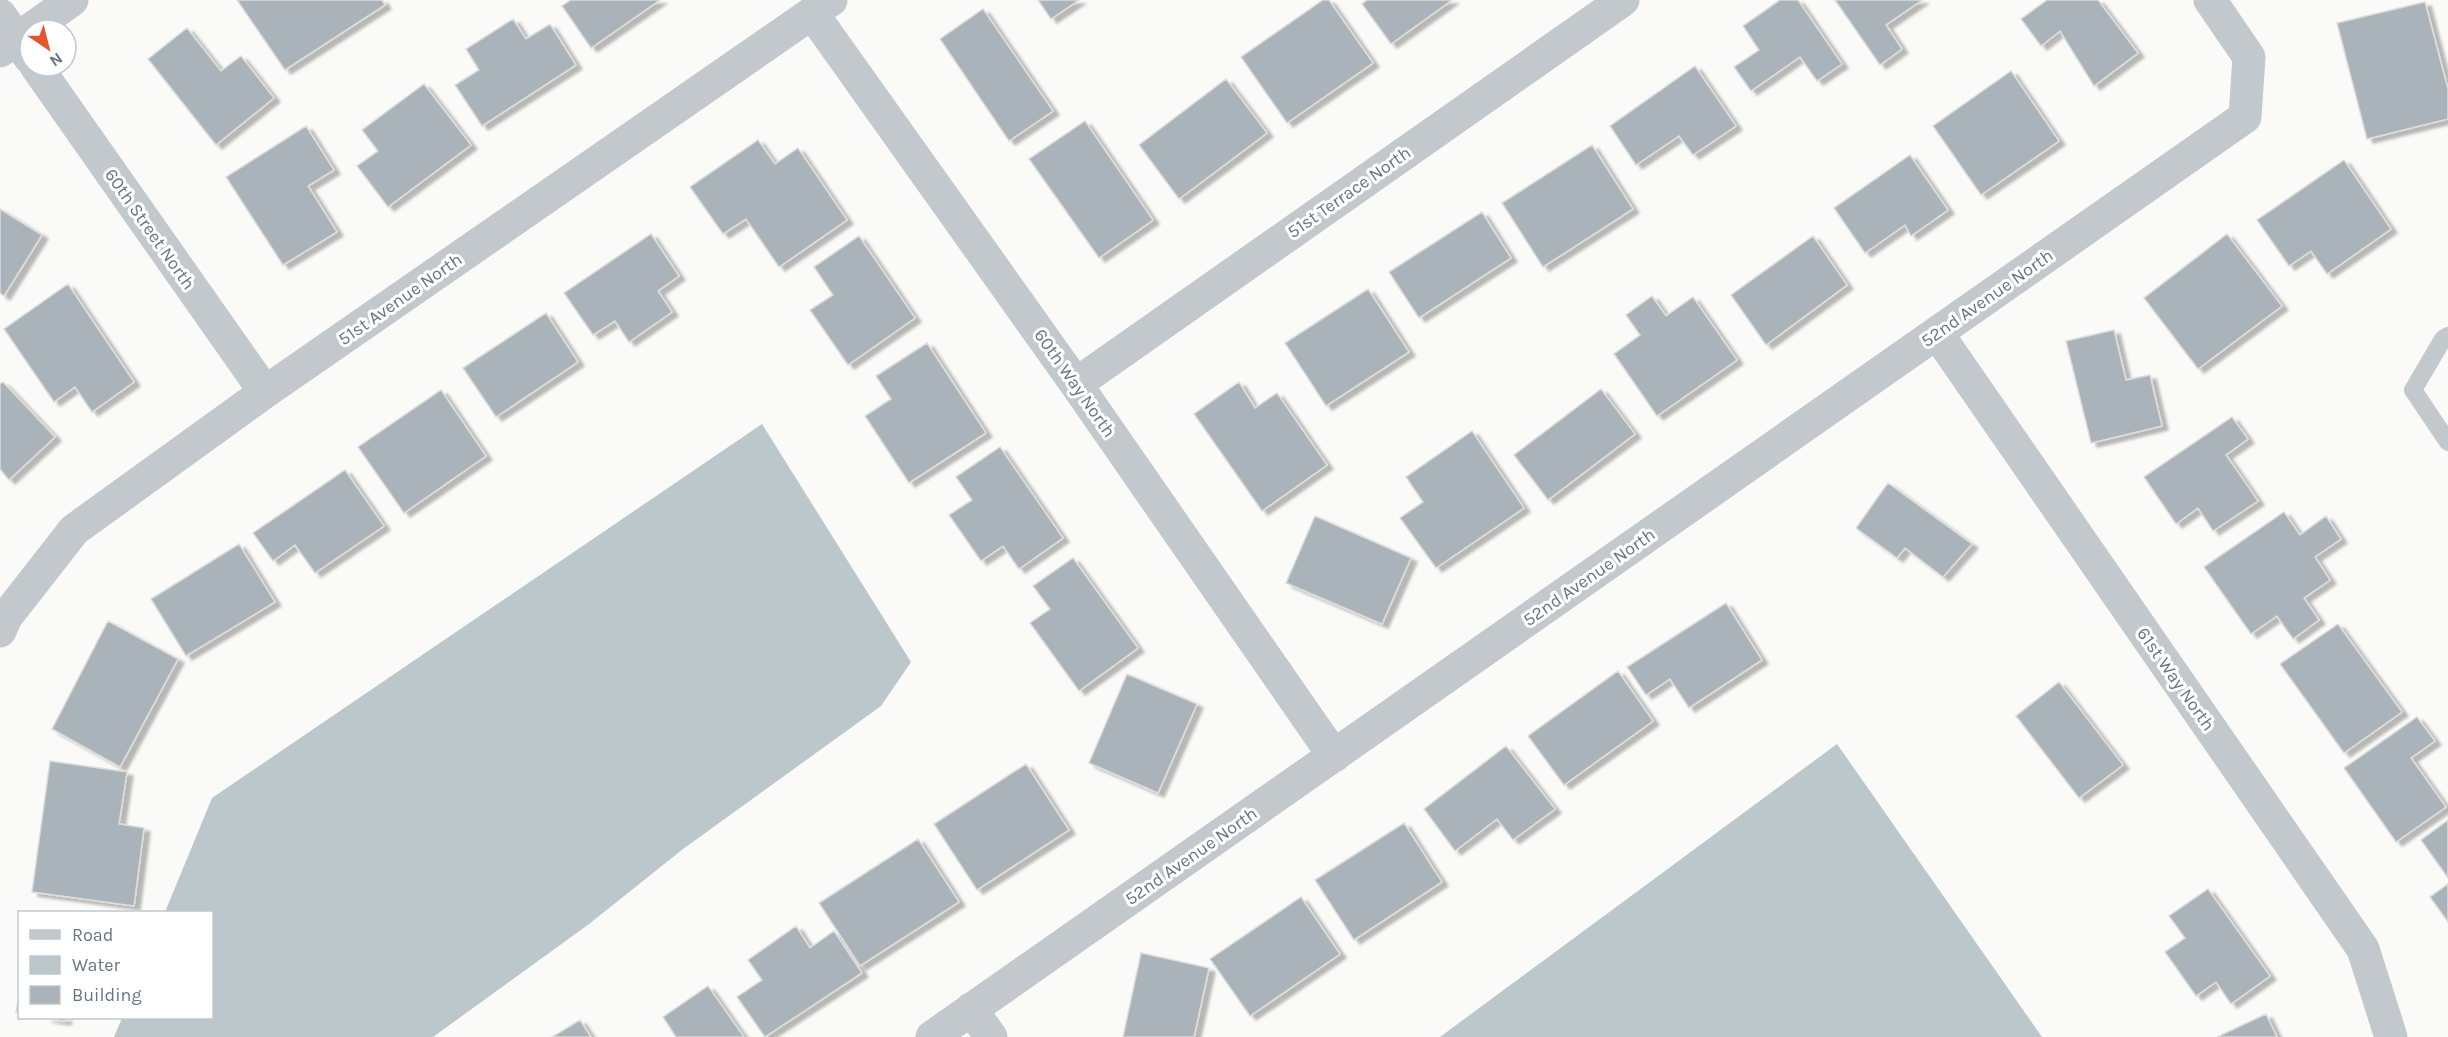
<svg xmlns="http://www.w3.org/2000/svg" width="2448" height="1037" viewBox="0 0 2448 1037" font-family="Karla,sans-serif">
	<defs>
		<filter id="shadow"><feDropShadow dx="6" dy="4" stdDeviation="1.5" flood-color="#0004"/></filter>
	</defs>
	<rect width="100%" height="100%" fill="#fafaf8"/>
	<path fill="#bbc7cb" d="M762,424L911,662L881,706L683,849L589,924L433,1037H114L122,1018H212V912H165L212,798Z
		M1837,744L2042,1037H1440Z"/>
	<path fill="#aab3b9" stroke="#dcdcda" stroke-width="1.5" filter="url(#shadow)" d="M237,0H382L385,5L285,70Z
		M571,0H660L591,48L562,6Z
		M1038,0H1079L1051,19Z
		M1323,0H1329L1373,63L1287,123L1241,57Z
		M1367,0H1452L1391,44L1362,4Z
		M1780,0H1798L1842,64L1817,81L1800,57L1751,91L1734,67L1759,50L1743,26Z
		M1835,0H1922L1886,25L1902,49L1880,65Z
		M2047,0H2098L2138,53L2094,86L2060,31L2041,46L2021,19Z
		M2425,2L2448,89V119L2367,139L2337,23Z
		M983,9L1053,111L1009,141L940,39Z
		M513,19L526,39L550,24L576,65L482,126L455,85L479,70L466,49Z
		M187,28L221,71L241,56L274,98L216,145L148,59Z
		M1695,66L1736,126L1693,155L1679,136L1636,165L1610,126Z
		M2011,71L2059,141L1981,195L1933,126Z
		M1226,79L1267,133L1179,199L1139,145Z
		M424,84L471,145L388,207L357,166L378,151L362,130Z
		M1085,121L1153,220L1099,258L1029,159Z
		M306,126L334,170L308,186L337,232L283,265L226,177Z
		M758,140L775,164L798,148L847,220L779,267L746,219L723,234L690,187Z
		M1592,145L1633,209L1543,267L1502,203Z
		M1910,155L1948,210L1911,236L1905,225L1865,253L1834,208Z
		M2344,160L2391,229L2327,274L2311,251L2289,266L2257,220Z
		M0,209L42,235L4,296L0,293Z
		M1482,212L1511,258L1419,318L1389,272Z
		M651,234L679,276L658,291L672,312L629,342L615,321L593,335L564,293Z
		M2227,234L2282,306L2198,369L2144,298Z
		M859,236L915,318L848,365L810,310L833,295L814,267Z
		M1813,236L1847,285L1766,345L1731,295Z
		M68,284L134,382L92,412L75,387L54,402L4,329Z
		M1368,289L1409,352L1326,406L1285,343Z
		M1652,296L1666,316L1693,297L1737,360L1657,416L1614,354L1640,335L1626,315Z
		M546,313L578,362L496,417L463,368Z
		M2114,330L2126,380L2150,375L2162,426L2091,443L2066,341Z
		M927,343L986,433L909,483L865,416L891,399L876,376Z
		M3,382L55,437L9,480L0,469V384Z
		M1239,382L1255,408L1277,393L1327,465L1262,511L1194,414Z
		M1601,389L1635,434L1548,500L1514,455Z
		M441,390L486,456L404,513L358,447Z
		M2232,417L2248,439L2226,455L2258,501L2213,531L2198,508L2176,524L2144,477Z
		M1472,431L1524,508L1436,568L1400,518L1423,502L1406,477Z
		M1000,447L1063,538L1019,569L1003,546L981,561L949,515L972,500L956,477Z
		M345,470L384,526L315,573L295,545L273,561L253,533Z
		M1888,483L1972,544L1943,577L1905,548L1897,558L1856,528Z
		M2284,512L2300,535L2326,516L2341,539L2315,557L2330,580L2304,598L2319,620L2293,639L2277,616L2251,634L2204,567Z
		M1315,516L1411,558L1382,624L1286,583Z
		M239,544L275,602L186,656L151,599Z
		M1073,558L1138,648L1079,691L1030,623L1050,609L1033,586Z
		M1726,603L1762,660L1689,708L1670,679L1646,695L1627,667Z
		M108,621L178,659L120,767L52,729Z
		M2338,624L2402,712L2344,753L2280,664Z
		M1618,671L1653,721L1564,785L1528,736Z
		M1127,674L1197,704L1158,793L1089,763Z
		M2059,682L2123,765L2079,798L2016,716Z
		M2417,717L2435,741L2411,758L2446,807L2396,842L2344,768Z
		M1506,746L1555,809L1513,840L1497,819L1455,851L1424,809Z
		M50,761L127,772L119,824L144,828L134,906L32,892Z
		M1026,764L1069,830L977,890L934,824Z
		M2448,820V878L2421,840Z
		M1404,823L1442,882L1354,940L1315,880Z
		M918,839L959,902L860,966L819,903Z
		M2448,884V922L2430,897Z
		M2208,889L2270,976L2231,1004L2216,982L2196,996L2165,952L2185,938L2169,916Z
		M1301,897L1340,954L1250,1016L1210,959Z
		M796,926L810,948L834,931L862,973L765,1037L737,997L762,980L748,960Z
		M1141,953L1209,968L1194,1037H1123Z
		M708,986L744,1037H676L663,1017Z
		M20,992V1012H16Z
		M2266,1014L2277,1037H2217Z
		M46,1018H66L65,1021Z
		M580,1020L591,1037H552Z"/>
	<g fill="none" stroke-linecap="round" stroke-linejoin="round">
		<path stroke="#c3c8cc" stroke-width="18" d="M2448,336L2443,339L2413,390L2448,442"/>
		<path stroke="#c3c8cc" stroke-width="33" d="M812,13L1076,384L1334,756
			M0,15L30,58
			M0,51L72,0
			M36,66L265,392
			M1937,333L2363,949L2391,1037
			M1076,384L1623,0
			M0,631L6,617L74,530L265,392L831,0
			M971,1009L991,1037
			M932,1037L2245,117L2249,57L2210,0"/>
	</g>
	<g text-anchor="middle" stroke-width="6" stroke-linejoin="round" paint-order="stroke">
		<g font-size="18" fill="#657683" stroke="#fff">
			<text transform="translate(1349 192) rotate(-35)" y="6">51st Terrace North</text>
			<text transform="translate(150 229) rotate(55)" y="6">60th Street North</text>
			<text transform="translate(1987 298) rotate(-35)" y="6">52nd Avenue North</text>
			<text transform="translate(400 299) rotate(-35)" y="6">51st Avenue North</text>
			<text transform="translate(1075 383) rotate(55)" y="6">60th Way North</text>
			<text transform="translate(1589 577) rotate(-35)" y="6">52nd Avenue North</text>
			<text transform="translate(2176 679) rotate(55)" y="6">61st Way North</text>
			<text transform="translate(1191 856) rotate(-35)" y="6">52nd Avenue North</text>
		</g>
	</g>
	<rect x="18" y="911" width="195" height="108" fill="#ffffff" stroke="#c1c8cd" stroke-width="1.5"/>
	<rect x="30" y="930" width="30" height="9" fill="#c3c8cc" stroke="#c1c8cd" stroke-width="1.5"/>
	<text x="72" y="941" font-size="18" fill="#657683">Road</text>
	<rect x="30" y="956" width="30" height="18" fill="#bbc7cb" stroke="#c1c8cd" stroke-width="1.5"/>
	<text x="72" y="971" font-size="18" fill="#657683">Water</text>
	<rect x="30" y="986" width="30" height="18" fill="#aab3b9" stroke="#c1c8cd" stroke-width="1.5"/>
	<text x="72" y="1001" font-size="18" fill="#657683">Building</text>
	<g transform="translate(48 48) rotate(145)"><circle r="28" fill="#ffffff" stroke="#c1c8cd" stroke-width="1.5"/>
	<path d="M0-4.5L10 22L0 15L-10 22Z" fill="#e4572e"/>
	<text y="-9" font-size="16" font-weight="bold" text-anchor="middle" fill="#657683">N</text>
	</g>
</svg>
